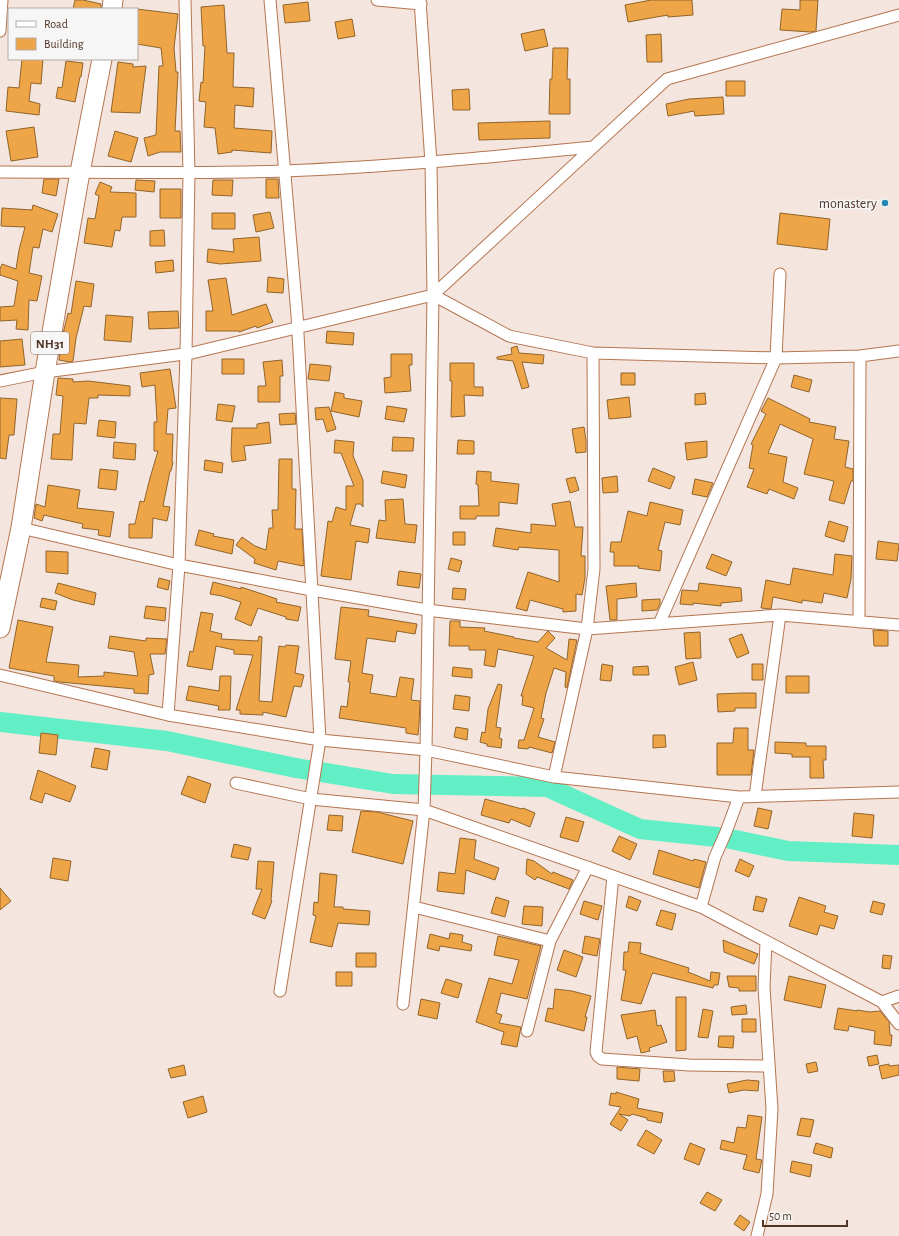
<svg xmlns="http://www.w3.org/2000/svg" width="899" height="1236" viewBox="0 0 899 1236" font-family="'Alegreya Sans',sans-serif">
	<rect width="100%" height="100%" fill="#f4e6de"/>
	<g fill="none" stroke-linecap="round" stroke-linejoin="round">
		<path stroke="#62efc5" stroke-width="20" d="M0,722L167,741L296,768L393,784L547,787L640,829L726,838L788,851L899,855"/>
	</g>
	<path fill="#eda548" stroke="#91642a" d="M75,0H83L101,4V9H73Z
		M651,0H692L693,15L668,17V15L628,22L625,5Z
		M800,0H818L816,31L811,32L780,30L782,9L800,10Z
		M308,2L310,21L285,23L283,5Z
		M224,5L227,53H234L233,87L254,88L253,107L235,105L234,128L272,131L271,153L232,150V152L218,154L215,128L204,127L206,102L199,101L201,82L203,83L205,46H203L201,7Z
		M137,9L178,14L174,48L176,72H178L175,131H180L181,152H160L148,156L144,138L156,135L159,66H163L161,48L137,44Z
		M352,19L355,36L338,39L335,22Z
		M544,29L548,46L525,51L521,34Z
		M661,34L662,62H647L646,35Z
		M553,48H568L567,79H570V114H549L550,79H552Z
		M22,59H43L41,84L31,83L29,101L40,104L39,115L6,111L8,87L19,88Z
		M66,61L83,63L81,77H80L75,102L56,98L58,87L62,88Z
		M118,62L133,64V67L146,66L140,113L111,112Z
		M726,81H745V96H726Z
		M469,89L470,110H453L452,90Z
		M723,97L724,114L695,116L694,111L668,116L666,104L689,99Z
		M550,121V138L479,140L478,123Z
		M34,127L38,157L11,161L6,131Z
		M115,131L138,138L131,162L108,156Z
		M44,179H59L56,196L42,193Z
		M266,179H278L279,198H266Z
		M136,180L155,181L154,192L135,190Z
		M213,180H233L232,196L212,195Z
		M100,182L112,187L110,192L136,193V217H122L120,231L115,230L112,247L84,243L88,218L95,219L99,196L95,194Z
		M160,189H181V218H160Z
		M33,205L58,214L52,232L43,229L39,248L33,247L29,273L42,276L37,301L29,300L28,330L16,329L17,320L0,321V307L14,306L18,281L0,275V269L2,264L16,269L19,250L25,227L1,226L2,208L32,210Z
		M270,212L274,228L256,232L253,215Z
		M212,213H235V229H212Z
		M780,213L830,219L827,250L777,244Z
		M164,230L165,246H150V231Z
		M259,237L261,261L220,264L207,262L208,249L234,252L233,239Z
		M173,260L174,271L156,273L155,262Z
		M268,277L284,279L283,293L267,292Z
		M226,278L232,315L266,304L273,322L257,328L256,326L239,332V331H206V311H213L208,280Z
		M76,281L94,284L91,307L84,306L76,338L73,361L70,362L59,360L62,338L68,313L71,314Z
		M178,311L179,328L149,329L148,312Z
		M106,315L133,317L131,342L104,340Z
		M327,331L354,333L353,345L326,343Z
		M22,339L25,365L0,367V341Z
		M517,346L519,353L544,355L543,364L522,362L529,387L522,389L513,361L497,359V357L512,354L511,348Z
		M391,354H412V365H409L411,391L385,393L384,378L391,377Z
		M222,359H244V374H222Z
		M282,360L283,376H280V402H258V386H266L263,362Z
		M450,363H474V387H483V396L464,395L465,416L451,417L452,381H450Z
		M310,364L331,366L329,381L308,379Z
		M170,369L176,408L168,409L166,434H173L172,462H173L171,471H170L163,506L170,507L167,521L153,518L152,538H129V524H135L140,501L144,502L150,478L158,451H154V422H157L155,385L142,387L140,373Z
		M621,373H635V385H621Z
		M794,375L812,380L809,392L791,387Z
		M58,378L73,379V382L88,381L130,386V396L98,395V398H89L86,424L74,423L72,460L51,459L53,434H60L63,396L56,395Z
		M335,392L344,394V398L362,401L359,417L331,411Z
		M705,393L706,404L695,405V394Z
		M629,397L631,417L609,419L607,400Z
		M0,398L17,399L14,435H9L6,459L0,458Z
		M768,398L810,419L809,422L836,427L834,439L849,441L845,467L853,469V481H851L844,504L829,500L834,481L804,474L813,439L780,424L768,453L787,457L783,482L798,488L794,499L769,489L767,494L747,487L754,469L749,468L753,445L751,444L766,414L761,411Z
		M218,404L235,406L232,422L216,420Z
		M387,406L407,409L404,422L385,419Z
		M329,407L336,429L327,432L323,419L316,420L315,408Z
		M295,413L296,424L280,425L279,414Z
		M99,420L116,422L115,438L97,436Z
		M269,422L271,443L244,446L246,460L232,462L231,452L232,428H257V424Z
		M584,427L586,440V452L576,453L572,429Z
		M393,437L414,438L413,451H392Z
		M335,440L354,442L353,456L363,480V507L361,504H356L350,525L370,529L368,543L356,541L351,580L321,576L328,521L332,522L336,507L346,510V486H354L341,453H334Z
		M458,440L474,441V454H457Z
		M707,441V457L687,460L685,443Z
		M114,442L136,444L135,460L113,458Z
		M279,459H292V489H296L295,529H302L304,565L303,566L278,561L276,570L254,563L255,559L236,545L242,537L255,546L266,550L269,528H273L272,510H278Z
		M205,460L223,463L222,473L204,470Z
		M653,468L675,477L670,489L648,481Z
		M100,469L118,471L116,490L98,488Z
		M383,471L407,475L405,488L381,483Z
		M477,471L491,472V481L519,484L517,504L499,502V516H476V519H460V506H479L478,485L476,484Z
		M617,476L618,492L603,493L602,478Z
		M575,477L579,490L570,493L566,479Z
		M695,479L713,483L707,497L692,494Z
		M48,485L80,490L77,508L114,512L110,537L98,535L99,530L82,528L83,524L44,515L42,521L34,518L36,504L45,507Z
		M403,499L405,524L417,525L415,543L376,538L379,520L386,521L385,500Z
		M570,501L575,527H583L581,556H585V578L582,595L576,594V611L563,612V609L530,600L527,611L516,608L528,572L559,582V550L519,547L518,550L493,546L496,528L531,533V524L556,526L552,504Z
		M650,502L683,510L680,525L665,522L658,550L662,551L660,571L638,568L639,566H614V552H610L611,542H621L628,511L647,516Z
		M829,521L848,527L844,542L825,536Z
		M199,530L214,534L213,536L234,540L232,554L195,545Z
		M453,532H465V545H453Z
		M878,541L899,544L897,561L876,559Z
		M46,551L68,552V574L46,572Z
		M712,554L732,562L726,576L706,568Z
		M835,554L852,556L851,579L847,598L824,593L822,603L802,600V603L773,597L771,609L761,608L766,580L790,585L793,568L833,575Z
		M451,558L462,561L459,572L448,569Z
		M399,571L421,574L419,588L397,585Z
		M159,578L170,581L168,590L157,587Z
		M213,582L241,589V587L277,599L276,602L301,607L298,621L286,619V617L258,608L251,626L235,619L241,602L222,596L210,594Z
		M58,583L96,593L94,605L73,600L55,593Z
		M636,583L637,597L617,599V620H610L606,586Z
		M699,583L741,588L742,601L721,603V606L693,603V605L680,604L682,590L698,591Z
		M453,588L466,589L465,600L452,599Z
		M42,598L57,601L55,610L40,607Z
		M660,599V604L657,610L642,611V600Z
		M146,606L166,608L165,621L144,618Z
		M341,607L369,610L368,616L417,624L415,634L397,631L395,642L367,638L362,673L373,675L370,693L396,697L400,677L414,679L411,700L420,701L419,724L418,735L406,733V728L339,718L341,706L347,707L350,682H348L351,661L335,659Z
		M201,612L213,614L210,631L222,634L221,639L258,641L259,636L262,637L259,701L272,702L279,646L285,647L286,645L299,646L295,673L304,675L301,687L294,686L286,717L263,712V715L240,714V710H236L253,655L234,654V650L216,646L212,670L187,666L190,651L193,652Z
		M18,620L53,627L46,662L79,665L78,677L104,676V672L138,676L134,652L108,648L110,636L146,641V638L167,639L165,654H150L154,674L149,675L148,694L134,693V689L60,682L54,681V676L9,668Z
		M450,621H460V627L485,628L484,631L514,637V638L538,642L548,631L555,638L546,648L567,660L569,639L577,640L567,688L565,687L566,672L554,668L546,693L541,718L544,719L538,737L555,742L552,753L529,747L528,749L518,748L519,740H524L534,708L522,705L523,696H521L534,656L498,649L495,667L484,665L486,650H469V646H449Z
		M873,630L888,631V646H874Z
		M700,632L701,658L686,659L684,633Z
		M742,634L749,653L737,658L729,639Z
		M693,662L697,680L679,685L675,667Z
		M602,664L613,666L611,681L600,680Z
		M752,664H763V680H752Z
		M648,666L649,675H633V667Z
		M453,667L472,669V678L452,676Z
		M220,676H231L230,710H218L219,706L186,700L189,686L219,691Z
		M786,676H809V693H786Z
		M498,684L502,685L496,727L501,728L499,738L502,739L501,748L487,746V744L480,742L482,732L485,733L488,709Z
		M742,693H756V708H735V711L718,712L717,694Z
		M455,695L470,697L469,711L453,709Z
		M456,727L468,729L467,740L454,737Z
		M734,728H748V750H754L751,775H717V743H733Z
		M41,733L58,735L56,755L39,753Z
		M653,735H665L666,747L653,748Z
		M775,742L806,743V746H826V760H823L824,778H810V757H792V754L775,753Z
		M95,748L110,751L107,770L91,767Z
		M38,770L76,786L70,802L45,793L42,803L30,799Z
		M188,776L211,784L205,803L181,794Z
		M485,799L522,809L523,808L535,813L530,827L511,819L509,823L481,815Z
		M758,808L772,811L768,829L754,826Z
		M361,811L377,812L413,821L403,864L352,852Z
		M854,813L874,815L872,838L852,836Z
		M329,815L343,816L342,831L327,830Z
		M566,817L584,822L578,842L560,837Z
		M619,836L637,844L630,860L612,851Z
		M460,838L476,840L474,859L499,868L495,880L466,870L464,894L437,891L439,872L455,874Z
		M234,844L251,848L248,860L231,857Z
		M659,850L693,861L694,859L706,862L699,888L653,874Z
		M53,858L71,861L68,881L50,878Z
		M527,859L534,861L552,874L553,872L573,880L569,889L537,877L535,880L526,874Z
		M740,859L754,866L749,877L735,871Z
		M258,861L274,862L271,900L272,901L265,919L252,914L262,889H256Z
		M320,873L337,875L334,907H343V909L370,911L369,925L338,923L332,947L310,942L316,916L313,915L314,902L318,903Z
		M0,888L11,901L0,910Z
		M629,896L641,901L637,911L626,907Z
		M756,896L767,899L763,912L753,910Z
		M496,897L509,901L505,917L491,913Z
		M799,897L826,906L824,912L838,916L834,929L820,925L817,935L789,926Z
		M584,901L602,906L598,920L580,914Z
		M873,901L885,904L882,915L870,912Z
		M524,906L543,907L542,926L522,924Z
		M661,910L676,914L672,930L656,925Z
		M450,933L463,935L462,942L472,945L471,951L440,946L439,951L427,948L430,934L449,939Z
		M498,936L541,946L527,999L501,993L496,1013L502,1015L499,1023L521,1027L517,1047L501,1044L504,1032L476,1022L489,978L512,984L519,960L494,955Z
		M585,936L600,939L597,956L582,953Z
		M723,940L758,954L754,964L724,952Z
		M629,942L641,943L640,953L689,968L688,972L710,981L711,972L720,973L718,985H714L713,988L653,973L652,974L641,1004L621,1000L626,970H623L624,952H628Z
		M564,950L583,957L576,977L557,970Z
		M356,953H376V967H356Z
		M883,955L892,956L890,969L882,968Z
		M336,972H352V986H336Z
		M727,976H756V991H739V988L729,987Z
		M789,976L826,985L821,1008L784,1000Z
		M446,979L462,984L458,998L441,993Z
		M555,989L572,991L591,996L585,1017H587L584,1031L545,1021L548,1008L553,1009Z
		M676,997H686V1050L676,1051Z
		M421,999L440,1003L437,1019L418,1015Z
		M746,1005L747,1014L732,1015L731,1007Z
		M838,1008L857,1011V1010L870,1012L880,1011L889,1022L890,1035H892L891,1046L874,1044L875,1031L849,1026L848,1031L834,1029Z
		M703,1009L713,1011L708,1038L698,1037Z
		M655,1010L657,1026L661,1025L667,1042L649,1048L650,1051L641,1053L637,1036L627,1039L621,1015Z
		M742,1019H756V1032H742Z
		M719,1036H734L733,1048L718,1047Z
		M877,1055L879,1064L869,1066L867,1057Z
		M816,1062L818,1071L808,1073L806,1064Z
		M889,1064V1066L899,1065V1075L882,1079L879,1066Z
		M184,1065L186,1075L171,1078L168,1069Z
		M617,1067L640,1069L639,1081L617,1079Z
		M663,1071H674L675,1081L664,1082Z
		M747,1080L759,1081L758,1091L744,1090L729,1093L727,1084Z
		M616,1092L639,1099L637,1108L663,1113L661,1123L647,1120V1118L632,1114L630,1116L619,1114L628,1120L621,1131L610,1124L621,1107L609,1105L611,1093L616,1094Z
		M203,1096L207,1112L188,1118L183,1102Z
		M748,1115L762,1117L756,1159L762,1160L759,1173L743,1169L747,1155L720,1149L722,1140L734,1143L737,1127L746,1128Z
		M801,1118L814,1120L810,1137L797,1135Z
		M646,1130L662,1140L654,1154L637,1145Z
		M690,1143L705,1149L699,1165L684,1159Z
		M816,1143L833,1148L831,1158L813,1153Z
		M792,1161L812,1165L810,1177L790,1172Z
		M707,1192L722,1200L715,1211L700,1203Z
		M740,1215L750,1222L744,1231L734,1224Z"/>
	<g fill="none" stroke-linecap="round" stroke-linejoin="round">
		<g stroke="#b47551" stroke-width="13">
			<path id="minor" d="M270,0L297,315L320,740L280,991
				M377,0L421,4
				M0,31L2,0
				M0,172C94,172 189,174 284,171C387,167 490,157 593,147
				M433,295L509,336L593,353L776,358L860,356L899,351
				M0,381L45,372L192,353L433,295L667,79L899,15
				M21,528L179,565L312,590L427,610L587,629L780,615L899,625
				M859,622L860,356
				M659,624L776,358L780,274
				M0,675L168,715L320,740L426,750L554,777L739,797L899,792
				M168,715L179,565L186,354L189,173L185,0
				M554,777L587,629L594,569L593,353
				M236,783L311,799L424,810L701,907L882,1002L899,1024
				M755,796L780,615
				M613,876L596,1052L598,1056L602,1059L689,1065L769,1066
				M414,907L550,941
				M701,907L715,857L726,832L739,797
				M882,1002L899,996
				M403,1004L424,810L426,750L433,295L431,163L420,0
				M527,1031L550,941L588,867
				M757,1236L767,1194L772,1109L764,987L766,942"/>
		</g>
		<g stroke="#b47551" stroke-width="21">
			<path id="trunk" d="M112,9L113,0
				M0,628L21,528L45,372L80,172L102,59"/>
		</g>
		<use href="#minor" stroke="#fff" stroke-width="11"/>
		<use href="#trunk" stroke="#fff" stroke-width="19"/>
	</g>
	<circle fill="#248ab3" stroke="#f6f6f6" stroke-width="1.5" cx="885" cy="203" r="4"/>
	<g text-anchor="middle" stroke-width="3" stroke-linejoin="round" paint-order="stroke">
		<rect fill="#f6f6f6" stroke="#826f64" stroke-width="1" x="31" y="332" width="38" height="22" rx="3"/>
		<g font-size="13" font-weight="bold" fill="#513526">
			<text x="50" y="348">NH31</text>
		</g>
		<g font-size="14" fill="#513526" stroke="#f6f6f6" text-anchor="end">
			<text x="877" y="208">monastery</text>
		</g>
	</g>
	<rect x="8" y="8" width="130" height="52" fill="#f6f6f6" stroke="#b4a9a3"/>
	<rect x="16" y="21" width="20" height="6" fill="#ffffff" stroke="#b4a9a3"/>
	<text x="44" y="28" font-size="12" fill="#513526">Road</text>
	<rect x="16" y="38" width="20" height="12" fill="#eda548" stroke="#b4a9a3"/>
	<text x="44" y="48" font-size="12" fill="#513526">Building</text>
	<path d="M763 1220v6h84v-6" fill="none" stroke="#513526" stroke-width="2"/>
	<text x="769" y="1220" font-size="12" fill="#513526" stroke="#f6f6f6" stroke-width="3" paint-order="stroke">50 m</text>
</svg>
